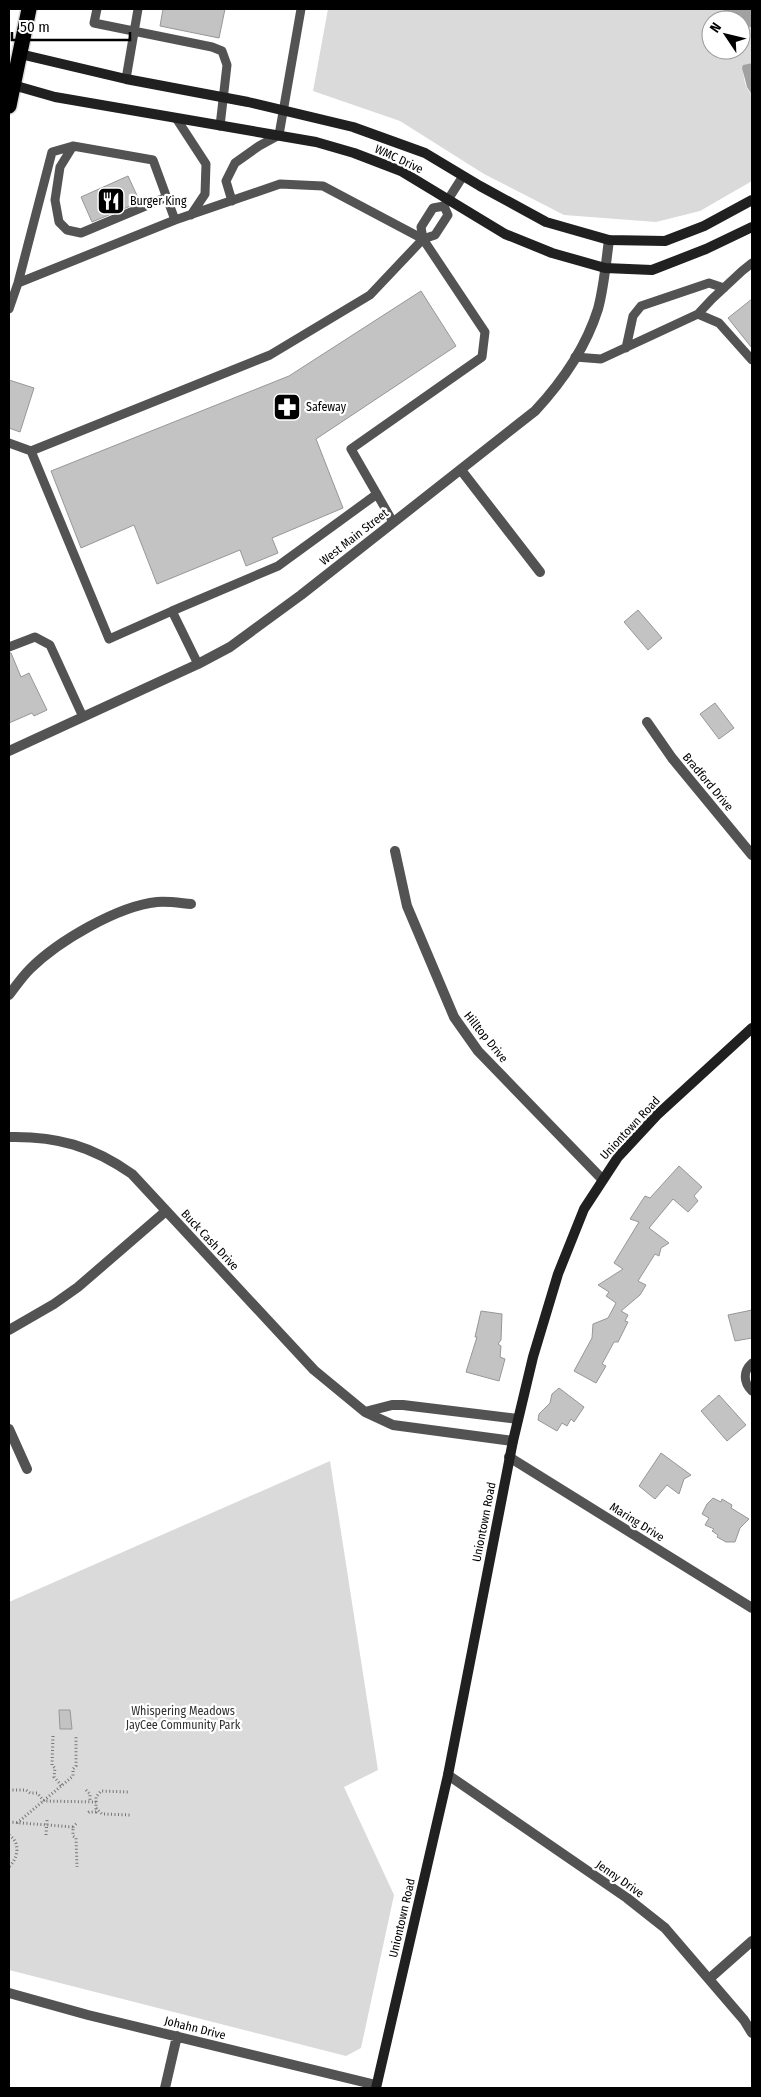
<svg xmlns="http://www.w3.org/2000/svg" width="761" height="2097" viewBox="0 0 761 2097" font-family="'Fira Sans Condensed',sans-serif">
	<rect width="100%" height="100%" fill="#fff"/>
	<path fill="#dadada" d="M328,9H723L725,14L735,20H711V50H741V23L752,28V63L744,65C742,75 745,88 752,95V181L700,211L656,222L564,215L484,174L400,121L313,91Z
		M330,1461L378,1770L344,1787L394,1895L361,2048L346,2056L9,1970V1602Z"/>
	<path fill="#a1a1a1" d="M723,9H752V28L741,23V20H735L725,14Z
		M752,63V95L747,87L742,68L743,65Z"/>
	<path fill="#c3c3c3" stroke="#979797" d="M163,9H225L219,38L160,26Z
		M128,176L140,202L92,222L81,197Z
		M421,291L456,346L316,439L343,508L272,538L278,553L246,566L240,550L157,584L134,525L81,548L51,471L289,376Z
		M752,299V348L728,318Z
		M9,380L34,388L20,432L9,428Z
		M638,610L662,638L648,650L624,622Z
		M9,653H11L21,677L29,673L47,710L34,716L32,713L9,723Z
		M715,703L734,728L719,739L700,714Z
		M679,1166L702,1187L694,1196L698,1201L688,1212L673,1199L649,1228L669,1243L661,1248L659,1256L655,1254L638,1281L646,1285L640,1295L621,1311L628,1315L625,1321L628,1322L618,1342H614L602,1364L606,1366L596,1383L574,1371L592,1338L593,1324L608,1318L616,1303L606,1296L609,1292L598,1285L623,1269L614,1263L639,1222L630,1219L645,1196L650,1198Z
		M752,1310V1338L735,1341L728,1315Z
		M481,1311L502,1314L501,1340L498,1344L501,1346L500,1357L505,1359L499,1381L466,1372L477,1337H475Z
		M559,1388L584,1407L574,1422L571,1419L567,1426L562,1423L557,1431L538,1420L539,1414L550,1403L552,1394Z
		M719,1395L746,1425L727,1441L701,1411Z
		M661,1453L691,1475L684,1479L679,1494L667,1485L655,1499L639,1486Z
		M713,1498L721,1502L722,1499L732,1505L731,1508L749,1519L740,1528L735,1542H726L717,1537L718,1535L712,1531L714,1529L705,1525L709,1518L702,1514L707,1504Z
		M59,1710H70L72,1729H60Z"/>
	<g fill="none" stroke-linecap="round" stroke-linejoin="round">
		<g stroke="#dbdbdb" stroke-width="18">
			<path id="highway" d="M9,106L29,9"/>
		</g>
		<path stroke="#757575" stroke-width="3" stroke-dasharray="1 2.5" stroke-linecap="butt" d="M53,1736L52,1765L55,1768L54,1777L62,1786
			M9,1790H26L30,1793H37L44,1801L96,1802V1812H89L87,1814
			M86,1790L90,1794V1801
			M96,1802V1797L101,1791L129,1792
			M96,1808L102,1814L131,1815
			M9,1822L73,1827V1836L76,1838L77,1867
			M17,1823L73,1776V1769L76,1766V1737
			M73,1827L77,1823
			M9,1835C21,1843 18,1858 9,1867
			M46,1835L47,1820"/>
		<path stroke="#535353" stroke-width="9" d="M97,9L94,23L212,47L222,51L227,65L220,126
			M126,79L138,9
			M176,118L206,164L205,194L191,215
			M73,146L60,167L55,200L59,222L67,230L81,233L167,197
			M232,201L226,181L235,163L259,146L279,135L301,9
			M18,283L175,220L280,184L323,186L423,239
			M9,309L18,283L52,152L73,146L153,160L175,220
			M698,314L719,323L752,360
			M626,348L633,316L641,306L709,283L724,288
			M575,357L601,359L698,314L712,299L742,271L752,263
			M9,443L31,451L270,355L370,295L423,239L435,235L448,215L444,206
			M31,451L109,639L172,611L198,664
			M393,522L351,449L482,357L485,332L423,239L421,227L433,208L444,206L463,176
			M172,611L278,566L377,494
			M9,647L35,637L50,645L83,717
			M752,1363C743,1371 743,1382 752,1391"/>
		<path stroke="#535353" stroke-width="10" d="M461,470L540,572
			M647,722L672,758L752,855
			M9,751L198,664L230,647L301,595L535,411C562,382 586,347 598,309C604,287 606,262 609,240
			M395,851L407,906L454,1017L478,1051L602,1179
			M9,995C16,986 22,977 30,969C58,941 118,906 157,902C168,901 180,903 191,904
			M9,1137C57,1136 92,1146 132,1174L314,1370L365,1412L393,1425L513,1441
			M9,1330L54,1304L78,1287L166,1211
			M365,1412L392,1405H403L518,1419
			M9,1429L27,1469
			M509,1457L752,1608
			M448,1775L627,1898L665,1928L744,2020L752,2033
			M709,1979L752,1941
			M9,1993L88,2015L376,2085
			M165,2088L177,2036"/>
		<path stroke="#202020" stroke-width="10" d="M20,54L126,79L248,102L353,127L425,153L480,186L546,222L609,240L665,241L704,226L752,200
			M13,85L55,97L316,142L354,153L401,171L505,234L552,253L605,268L652,270L706,249L752,227
			M376,2088L448,1775L513,1441L533,1357L558,1274L584,1209L618,1157L657,1115L752,1028"/>
		<use href="#highway" stroke="#000" stroke-width="15"/>
	</g>
	<defs>
		<g id="restaurant-square" transform="scale(1.4375)"><rect x="-9" y="-9" width="18" height="18" rx="4" fill="#000" stroke="#fff"/><path d="M-5-6h1v4h1v-4h1v4h1v-4h1v5L-1.5 .5V6h-2V.5L-5-1ZM5-6V6H3V1.5H1.5Q1.5-4 5-6Z" fill="#fff"/></g>
		<g id="pharmacy-square" transform="scale(1.4375)"><rect x="-9" y="-9" width="18" height="18" rx="4" fill="#000" stroke="#fff"/><path d="M-2-6h4v4h4v4h-4v4h-4v-4h-4v-4h4Z" fill="#fff"/></g>
	</defs>
	<g fill-rule="evenodd">
		<use href="#restaurant-square" x="111" y="201"/>
		<use href="#pharmacy-square" x="287" y="407"/>
	</g>
	<g text-anchor="middle" stroke-width="4.5" stroke-linejoin="round" paint-order="stroke">
		<g font-size="12" fill="#000" stroke="#fff">
			<text transform="translate(399 159) rotate(25)" y="4">WMC Drive</text>
			<text transform="translate(354 537) rotate(-38)" y="4">West Main Street</text>
			<text transform="translate(708 782) rotate(50)" y="4">Bradford Drive</text>
			<text transform="translate(486 1037) rotate(51)" y="4">Hilltop Drive</text>
			<text transform="translate(630 1128) rotate(-47)" y="4">Uniontown Road</text>
			<text transform="translate(210 1240) rotate(47)" y="4">Buck Cash Drive</text>
			<text transform="translate(484 1522) rotate(-79)" y="4">Uniontown Road</text>
			<text transform="translate(637 1522) rotate(32)" y="4">Maring Drive</text>
			<text transform="translate(620 1879) rotate(35)" y="4">Jenny Drive</text>
			<text transform="translate(402 1918) rotate(-77)" y="4">Uniontown Road</text>
			<text transform="translate(195 2028) rotate(14)" y="4">Johahn Drive</text>
		</g>
		<g font-size="12" fill="#000" stroke="#fff" text-anchor="start">
			<text x="130" y="205">Burger King</text>
			<text x="306" y="411">Safeway</text>
		</g>
		<g font-size="12" fill="#313131" stroke="#fff">
			<text x="183" y="1715">Whispering Meadows<tspan x="183" dy="14">JayCee Community Park</tspan></text>
		</g>
	</g>
	<rect width="761" height="2097" fill="none" stroke="#000000" stroke-width="20"/>
	<g transform="translate(726 35) rotate(305)"><circle r="24" fill="#ffffff" stroke="#999999"/>
	<path d="M0-4L9 19L0 12L-9 19Z" fill="#000000"/>
	<text y="-8" font-size="14" font-weight="bold" text-anchor="middle" fill="#000000">N</text>
	</g>
	<path d="M12 32v8h118v-8" fill="none" stroke="#000000" stroke-width="2.5"/>
	<text x="20" y="32" font-size="15" fill="#000000" stroke="#ffffff" stroke-width="4" paint-order="stroke">50 m</text>
</svg>
